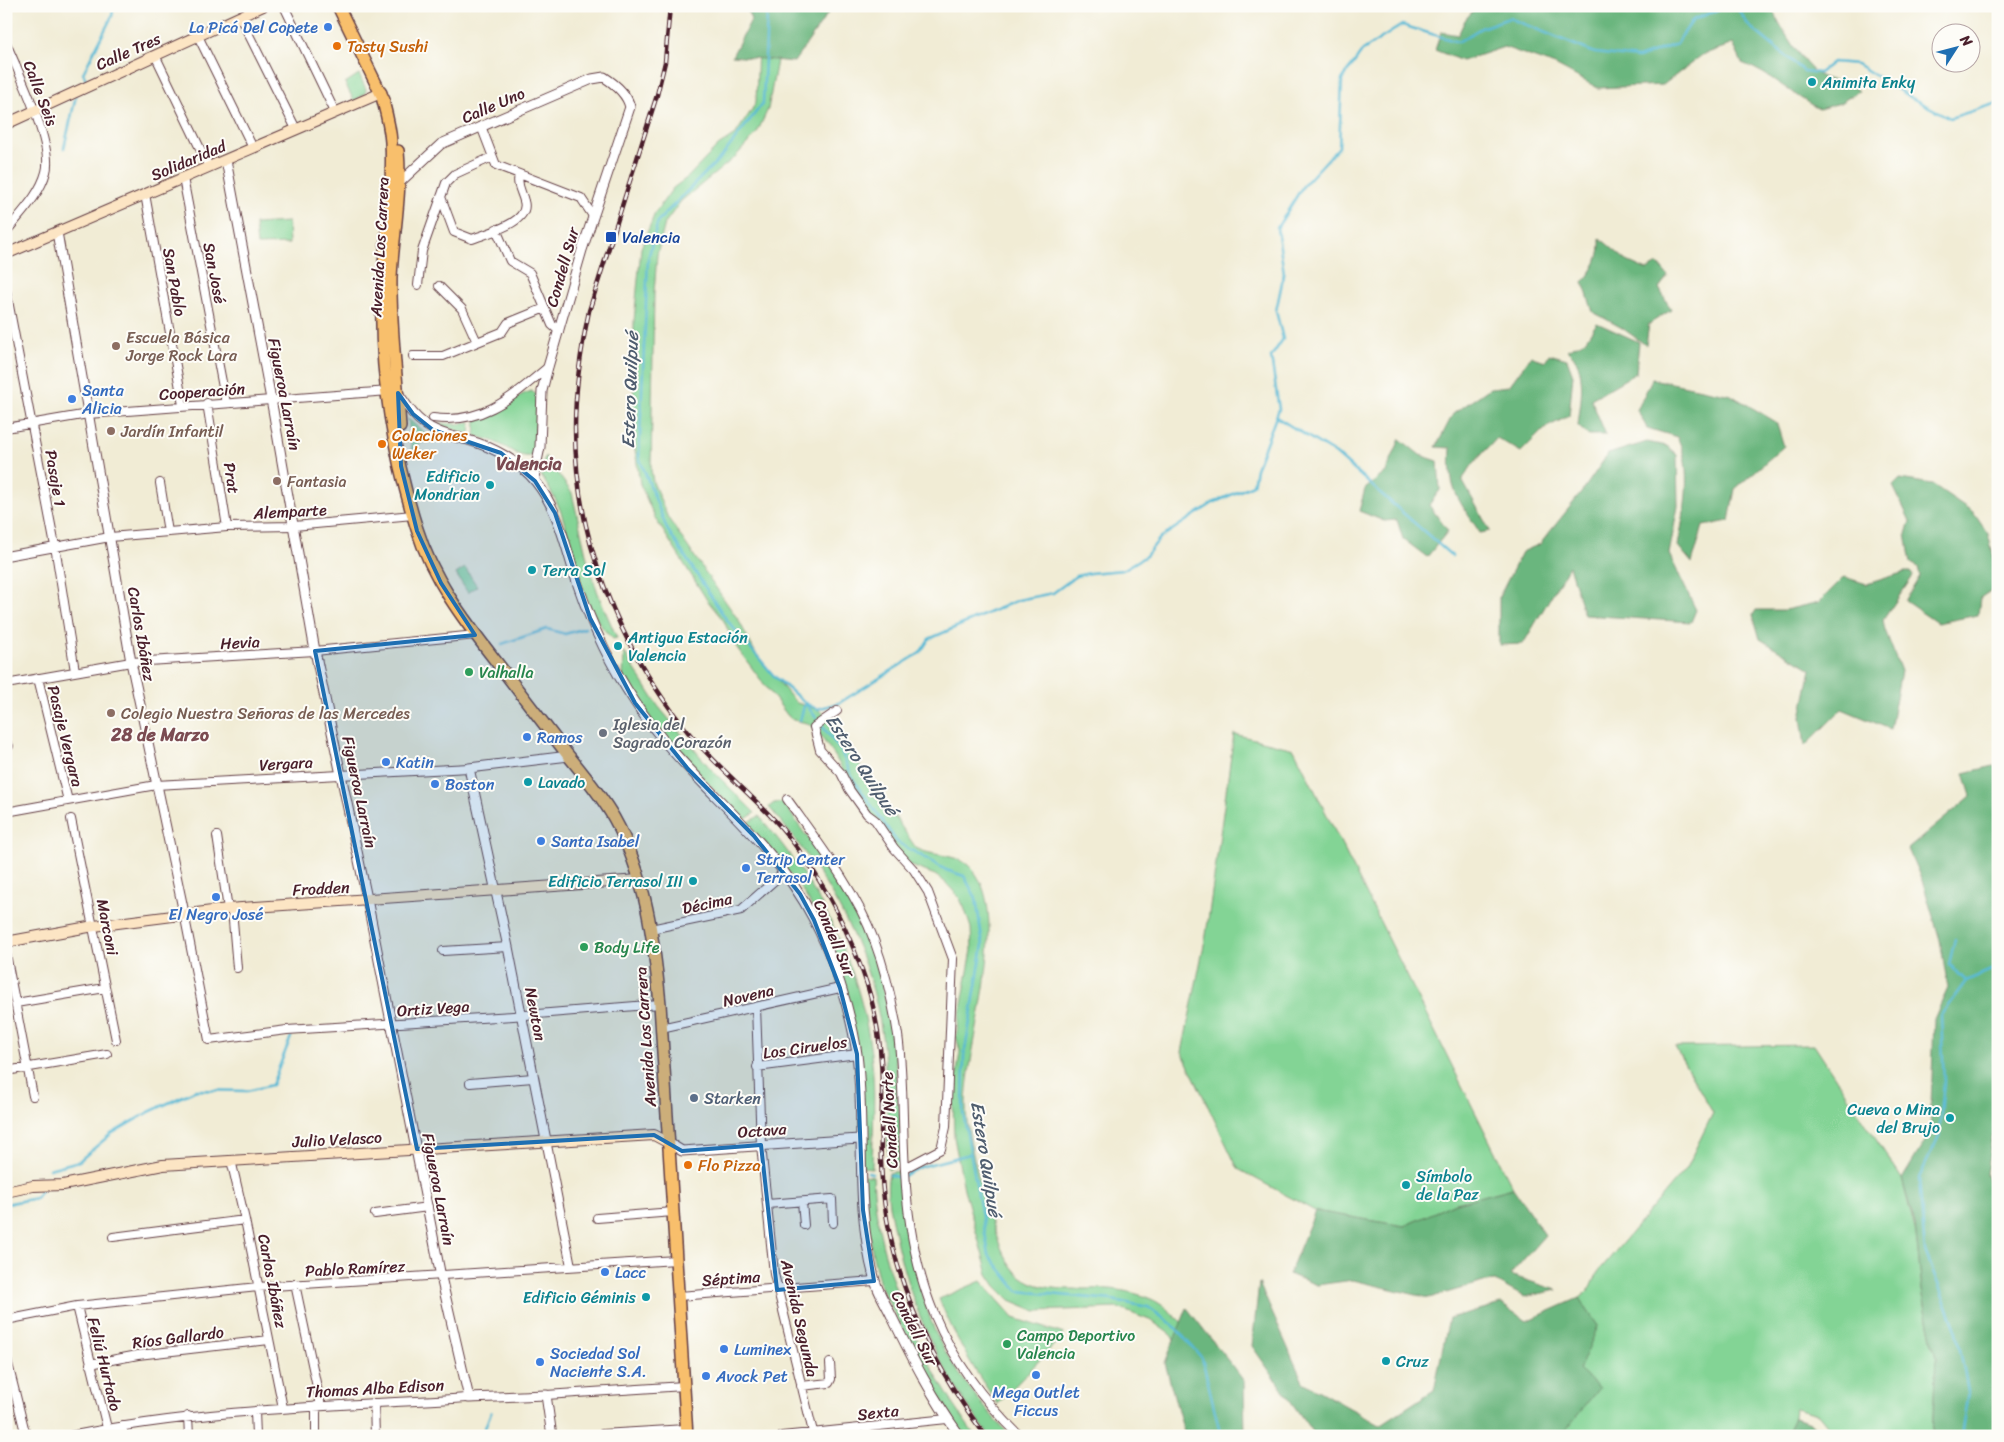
<svg xmlns="http://www.w3.org/2000/svg" width="2004" height="1442" viewBox="0 0 2004 1442" font-family="Sriracha,sans-serif">
	<rect width="100%" height="100%" fill="#fdfcf7"/>
	<filter id="ink" filterUnits="userSpaceOnUse"><feTurbulence type="fractalNoise" baseFrequency=".02" numOctaves="2"/><feDisplacementMap in="SourceGraphic" scale="10" xChannelSelector="R" yChannelSelector="G"/><feConvolveMatrix kernelMatrix="1 2 1 2 8 2 1 2 1" color-interpolation-filters="sRGB"/></filter>
	<filter id="wash" filterUnits="userSpaceOnUse"><feTurbulence type="fractalNoise" baseFrequency=".0096" numOctaves="4" result="noise"/><feDisplacementMap in="SourceGraphic" scale="20" xChannelSelector="R" yChannelSelector="G"/><feGaussianBlur stdDeviation="1.12" result="paint"/><feColorMatrix in="noise" values="0 0 0 0 0 0 0 0 0 0 0 0 0 0 0 0 0 1.4 0 .05"/><feComposite in="paint" operator="in"/></filter>
	<g filter="url(#wash)">
		<rect width="100%" height="100%" fill="#f1ecd5"/>
		<path fill="#83d495" stroke="#667a60" d="M758,45L778,55L768,109L757,133L734,158L681,201L665,223L657,255L654,292L651,470L653,482L668,518L739,621L755,652L791,697L797,703L819,710L827,717L916,848C932,857 954,853 968,865C1017,908 965,1049 966,1107C966,1138 993,1243 1011,1266C1033,1297 1077,1287 1110,1289C1123,1290 1145,1295 1157,1302C1169,1309 1181,1322 1191,1332L1189,1365L1171,1335L1152,1321L1118,1308L1036,1311L1010,1300L996,1286L988,1274L964,1189L954,1137L953,1101L960,1051L956,1036L972,950L971,928L964,907L959,897L945,882L935,875L909,865L864,811L835,756L816,730L807,723L793,720L788,716L734,644L724,621L707,600L655,518L640,484L633,436L634,321L641,248L655,213L673,188L688,177L718,146L735,135L751,111L756,102Z
			M359,74L366,89L365,94L354,101L345,83Z
			M288,222L289,244L257,245L255,224Z
			M532,391L537,396L534,455C521,460 511,449 499,444C492,440 483,438 475,436L476,420C488,414 523,392 532,391Z
			M408,419L425,433L441,440L420,443L412,452Z
			M471,422L470,434L432,423L461,424Z
			M545,456L572,493L589,567L600,599L617,638L613,639C580,609 575,556 562,515C557,500 548,487 540,474Z
			M465,568L477,586L468,593L456,574Z
			M624,652L658,706L710,768L755,813L744,820L670,744L634,696L623,677Z
			M1234,734L1294,749L1513,1188L1453,1204L1404,1226L1315,1211L1238,1169L1182,1052L1206,935Z
			M785,802C797,829 825,856 841,882C881,949 894,1024 899,1101C900,1123 902,1143 899,1165L888,1170C887,1121 888,1070 880,1022C866,940 822,870 769,807L774,803Z
			M759,816C818,884 860,963 871,1053C876,1091 873,1130 872,1168L861,1167L858,1048L823,930L810,903L796,881L747,823Z
			M1814,1045L1902,1179L1916,1234L1922,1290L1936,1358L1932,1436H1836L1818,1414L1795,1408L1794,1418L1785,1436H1561L1598,1388L1578,1370L1598,1326L1579,1298L1591,1288L1598,1272L1686,1168L1713,1113L1675,1047Z
			M898,1171L902,1175C907,1228 915,1281 935,1331C948,1363 986,1412 1011,1436H990C942,1376 909,1305 894,1230C890,1212 885,1191 889,1173Z
			M862,1175L873,1176C877,1272 920,1358 975,1436H964L924,1372L880,1285L873,1257Z
			M981,1281L1014,1318L1064,1334L998,1404C974,1371 955,1337 939,1299Z"/>
		<path fill="#6ab67e" stroke="#5a6a54" d="M746,6H833L794,62L732,56L751,20Z
			M1477,6H1771C1779,25 1803,66 1820,76C1835,84 1842,76 1859,91L1840,103L1819,109C1792,95 1770,73 1742,63L1733,44L1702,55L1663,85L1598,88L1555,65L1504,47L1462,61L1435,50L1441,32L1458,35L1465,20Z
			M1600,238L1627,261L1647,270L1658,264L1668,276L1659,288L1671,310L1649,324L1646,345L1622,328L1593,312L1583,282C1595,268 1601,257 1600,238Z
			M1597,323L1639,342L1636,373L1591,399L1606,435H1588L1578,426C1580,403 1589,367 1567,350L1585,341Z
			M1549,354L1567,359L1573,375L1569,416L1545,428L1521,452L1497,438L1473,464L1462,480L1490,531L1480,533C1458,498 1448,492 1451,448L1436,447L1453,414L1490,388L1509,386L1531,356L1545,362Z
			M1652,379L1731,395L1776,422L1784,446L1735,489L1729,521L1703,526L1692,563L1678,546C1684,512 1694,469 1677,437L1647,428L1637,410Z
			M1400,439L1420,455L1438,461L1440,490L1429,505L1448,531L1427,557L1403,539L1397,520L1384,521L1359,511L1365,489L1386,472Z
			M1647,442L1667,446L1677,455L1678,506L1669,554L1696,610L1691,622L1584,615L1569,566L1523,644L1499,645V597L1522,552L1540,544L1581,493L1608,454Z
			M1900,479L1932,484L1973,512L1988,534L1998,575L1992,590L1980,598L1978,615L1937,623L1905,601L1920,576L1918,567L1911,563L1906,534L1910,521L1893,486Z
			M1905,572H1911L1913,576L1883,620L1885,630L1901,671L1890,729L1842,709L1805,746L1801,717L1811,669L1760,639L1753,615L1756,610H1785L1819,602L1844,577L1867,584Z
			M1998,765V829L1993,834L1998,848V1104L1986,1174L1998,1213V1436H1932L1936,1358L1922,1290L1915,1225L1902,1179L1930,1133L1934,1019L1948,988L1940,940L1923,883L1908,849L1971,796L1964,773Z
			M1513,1188L1545,1235L1510,1275L1557,1290L1524,1297L1495,1281L1484,1282L1429,1298L1353,1280L1317,1285L1289,1274L1315,1211L1404,1226L1453,1204Z
			M1259,1283L1303,1382L1380,1425L1434,1390L1449,1318L1501,1304L1527,1321L1579,1298L1598,1326L1579,1370L1599,1388L1561,1436H1315L1252,1346Z
			M1187,1308L1244,1381L1245,1436H1185L1165,1363Z
			M1794,1418L1812,1423L1823,1436H1785Z"/>
		<g fill="none" stroke-linecap="round" stroke-linejoin="round">
			<path stroke="#57b9d5" stroke-width="2.5" d="M764,6L767,15L763,103L723,155L658,221L648,259L639,457L667,529L726,619L774,676L805,703L841,751L853,779L897,842L946,870L964,876L976,898L983,945L964,1056L963,1112L989,1255L1018,1291L1112,1300L1148,1307L1173,1325L1202,1358L1221,1436
				M1736,6L1749,26L1804,71L1819,73L1833,62L1857,64L1908,96L1950,118L1998,103
				M87,82L83,73L112,16L114,6
				M64,148L76,96
				M1276,417L1336,454L1452,556
				M502,644L547,629L565,634L585,628
				M800,720L805,703L817,709L839,703L920,653L929,639L1018,600L1053,593L1076,576L1090,573L1123,570L1146,556L1160,538L1213,503L1253,485L1256,469L1279,409L1271,357L1283,339L1276,311L1284,273L1277,228L1303,186L1339,147L1342,80L1363,50L1402,25L1458,42L1481,28L1509,18L1595,53L1638,58L1676,44L1693,20L1727,6
				M1955,939L1949,964L1966,981
				M49,1169L79,1161L111,1134L147,1113L196,1090L247,1091L272,1085L291,1037
				M868,1172L872,1173
				M890,1175L900,1178L920,1167L970,1154
				M6,1204L36,1198L42,1189
				M482,1436L491,1412
				M1961,1436L1968,1392L1957,1332L1925,1251L1919,1178L1939,1136L1944,1082L1941,1015L1966,981L1998,967"/>
		</g>
	</g>
	<g filter="url(#ink)">
		<g fill="none" stroke-linecap="round" stroke-linejoin="round">
			<g stroke="#633e44" stroke-width="10">
				<path id="minor" d="M284,6L335,112
					M240,17L296,129
					M198,36L253,148
					M6,43C18,71 54,145 46,172C40,195 20,214 6,232
					M155,55L209,167
					M481,126L496,165L581,198L593,216
					M183,178L226,403
					M145,194L183,405
					M441,197L454,232L472,239C487,233 531,223 524,201C522,192 516,185 519,175
					M496,229L510,261L530,273L552,325L559,331
					M418,285L422,251L446,183L455,174L492,157
					M439,286L462,309L477,342
					M6,290L55,546L75,671
					M413,356H443L502,332L508,323L545,308
					M207,403L227,527
					M433,418C482,425 512,397 548,367
					M6,428L88,414L389,391
					M160,483L168,532
					M6,556L110,537L227,527L294,526L413,515
					M6,672L8,683
					M38,678L68,801
					M6,684L131,662L315,651L476,635
					M837,711L814,727L820,750L841,773L849,789L867,814L875,820L894,848L914,870L928,892L953,959L946,1127L941,1149L905,1168
					M6,746H9
					M787,799C817,841 856,891 874,940C885,969 893,1004 898,1035C904,1079 902,1126 905,1170C910,1279 941,1360 1020,1436
					M6,812L156,785L469,768
					M71,819L116,1040
					M217,836L228,909
					M232,909L237,968
					M184,913L209,1040L287,1030L513,1016L660,1004
					M651,929L741,910L784,872
					M443,951L508,947
					M6,954L33,1096
					M16,1003L105,988
					M756,1007L761,1145L774,1274L814,1436
					M661,1028L840,988
					M757,1067L857,1054
					M6,1071L107,1054
					M470,1083L533,1078
					M546,1140L571,1266
					M231,1160L245,1220L283,1408
					M802,1202L804,1225
					M767,1204L832,1199L833,1223
					M375,1214L428,1207
					M597,1218L673,1212
					M113,1237L245,1220
					M295,1284L321,1406
					M679,1296L874,1281
					M77,1306L107,1428
					M6,1320L77,1306L258,1287L676,1260
					M6,1356L26,1436
					M90,1364L138,1355L269,1340
					M801,1386L829,1383L831,1379L830,1363
					M546,1395L684,1386
					M374,1403L375,1436
					M316,1406V1436
					M255,1411L256,1436
					M188,1416L189,1436
					M123,1426V1436
					M602,1434L686,1429
					M70,1436C201,1409 335,1406 469,1398
					M782,1436L947,1419"/>
			</g>
			<g stroke="#633e44" stroke-width="11">
				<path id="tertiary" d="M226,160L273,410L315,651L366,894L441,1277L469,1398L546,1395L552,1436
					M397,185L441,144L592,79L604,77C615,84 627,94 630,107L582,250L548,367L542,391L540,447L536,466L535,481
					M57,232L131,662L184,913
					M398,393C405,403 412,415 422,422C435,433 452,436 468,440C493,447 519,461 536,482C560,512 566,549 578,585C592,626 611,666 635,702C686,781 770,833 813,918C833,956 851,1011 857,1054C866,1128 854,1204 874,1277C877,1291 886,1304 892,1317C912,1358 933,1399 960,1436
					M546,1140L508,947L469,768L569,756
					M669,1143L682,1151L859,1139"/>
			</g>
			<g stroke="#633e44" stroke-width="12">
				<path id="secondary" d="M6,124L263,6
					M6,254L381,93
					M6,942L94,926L228,909L639,880
					M6,1192L33,1186L63,1185L163,1165L654,1135L669,1143"/>
			</g>
			<g stroke="#633e44" stroke-width="14">
				<path id="primary" d="M338,6L384,100
					M381,93C385,109 390,125 391,142C394,194 383,247 382,300C380,376 394,457 417,529C432,578 464,620 495,660C519,691 543,723 567,754C584,775 601,795 614,818C646,875 654,940 660,1004L687,1436
					M398,151C402,193 393,235 391,277C390,327 397,376 400,427"/>
			</g>
			<use href="#minor" stroke="#fff" stroke-width="8"/>
			<use href="#tertiary" stroke="#fff" stroke-width="9"/>
			<use href="#secondary" stroke="#fce5c4" stroke-width="10"/>
			<use href="#primary" stroke="#f8bf6c" stroke-width="11"/>
			<g stroke="#4a1f2b" stroke-width="4.5">
				<path id="rail" d="M670,6L665,62L657,95L589,311C581,349 575,389 575,428C575,539 618,646 688,732C715,765 750,793 779,825C816,868 843,918 862,970C877,1010 883,1056 882,1099C882,1120 880,1140 881,1161C884,1261 925,1357 986,1436"/>
			</g>
			<use href="#rail" stroke="#fdfcf7" stroke-width="2.5" stroke-dasharray="8" stroke-linecap="butt"/>
		</g>
	</g>
	<path fill="#1f6fb2" fill-opacity="0.2" stroke="#1f6fb2" stroke-width="4" stroke-linejoin="round" d="M398,393L413,414L433,430L501,453L535,481L555,513L590,618L635,703L688,769L754,836L800,894L814,920L840,988L857,1054L863,1210L874,1281L777,1290L761,1145L682,1151L654,1135L417,1149L315,651L475,635L441,583L417,531L401,466Z"/>
	<g fill="#3f7fe0" stroke="#fdfcf7" stroke-width="2">
		<circle cx="328" cy="27" r="5"/>
		<circle cx="72" cy="399" r="5"/>
		<circle cx="527" cy="737" r="5"/>
		<circle cx="386" cy="762" r="5"/>
		<circle cx="435" cy="784" r="5"/>
		<circle cx="541" cy="841" r="5"/>
		<circle cx="746" cy="868" r="5"/>
		<circle cx="216" cy="897" r="5"/>
		<circle cx="605" cy="1272" r="5"/>
		<circle cx="724" cy="1349" r="5"/>
		<circle cx="540" cy="1362" r="5"/>
		<circle cx="1036" cy="1375" r="5"/>
		<circle cx="706" cy="1376" r="5"/>
	</g>
	<g fill="#e8710a" stroke="#fdfcf7" stroke-width="2">
		<circle cx="337" cy="46" r="5"/>
		<circle cx="382" cy="444" r="5"/>
		<circle cx="688" cy="1165" r="5"/>
	</g>
	<g fill="#0f9aa8" stroke="#fdfcf7" stroke-width="2">
		<circle cx="1812" cy="82" r="5"/>
		<circle cx="490" cy="485" r="5"/>
		<circle cx="532" cy="570" r="5"/>
		<circle cx="618" cy="646" r="5"/>
		<circle cx="528" cy="782" r="5"/>
		<circle cx="693" cy="881" r="5"/>
		<circle cx="1950" cy="1118" r="5"/>
		<circle cx="1406" cy="1185" r="5"/>
		<circle cx="646" cy="1297" r="5"/>
		<circle cx="1386" cy="1361" r="5"/>
	</g>
	<rect fill="#1a4fb4" stroke="#fdfcf7" stroke-width="2" x="605" y="231" width="12" height="12" rx="2.5"/>
	<g fill="#8d6e63" stroke="#fdfcf7" stroke-width="2">
		<circle cx="116" cy="346" r="5"/>
		<circle cx="111" cy="431" r="5"/>
		<circle cx="277" cy="481" r="5"/>
		<circle cx="111" cy="713" r="5"/>
	</g>
	<g fill="#2e9e5b" stroke="#fdfcf7" stroke-width="2">
		<circle cx="469" cy="672" r="5"/>
		<circle cx="584" cy="947" r="5"/>
		<circle cx="1007" cy="1344" r="5"/>
	</g>
	<circle fill="#6b7280" stroke="#fdfcf7" stroke-width="2" cx="603" cy="733" r="5"/>
	<circle fill="#5c6f8a" stroke="#fdfcf7" stroke-width="2" cx="694" cy="1098" r="5"/>
	<g text-anchor="middle" stroke-width="4" stroke-linejoin="round" paint-order="stroke">
		<g font-size="16" fill="#366cbe" stroke="#fdfcf7" text-anchor="start">
			<text x="318" y="33" text-anchor="end">La Picá Del Copete</text>
			<text x="82" y="396">Santa<tspan x="82" dy="18">Alicia</tspan></text>
			<text x="537" y="743">Ramos</text>
			<text x="396" y="768">Katin</text>
			<text x="445" y="790">Boston</text>
			<text x="551" y="847">Santa Isabel</text>
			<text x="756" y="865">Strip Center<tspan x="756" dy="18">Terrasol</tspan></text>
			<text x="216" y="920" text-anchor="middle">El Negro José</text>
			<text x="615" y="1278">Lacc</text>
			<text x="734" y="1355">Luminex</text>
			<text x="550" y="1359">Sociedad Sol<tspan x="550" dy="18">Naciente S.A.</tspan></text>
			<text x="716" y="1382">Avock Pet</text>
			<text x="1036" y="1398" text-anchor="middle">Mega Outlet<tspan x="1036" dy="18">Ficcus</tspan></text>
		</g>
		<g font-size="16" fill="#c56008" stroke="#fdfcf7" text-anchor="start">
			<text x="347" y="52">Tasty Sushi</text>
			<text x="392" y="441">Colaciones<tspan x="392" dy="18">Weker</tspan></text>
			<text x="698" y="1171">Flo Pizza</text>
		</g>
		<g font-size="16" fill="#4a1f2b" stroke="#fdfcf7">
			<text transform="translate(128 51) rotate(-24)" y="6">Calle Tres</text>
			<text transform="translate(41 93) rotate(69)" y="6">Calle Seis</text>
			<text transform="translate(493 105) rotate(-23)" y="6">Calle Uno</text>
			<text transform="translate(188 160) rotate(-23)" y="6">Solidaridad</text>
			<text transform="translate(379 247) rotate(-87)" y="6">Avenida Los Carrera</text>
			<text transform="translate(562 267) rotate(-74)" y="6">Condell Sur</text>
			<text transform="translate(215 273) rotate(79)" y="6">San José</text>
			<text transform="translate(175 282) rotate(80)" y="6">San Pablo</text>
			<text transform="translate(202 391) rotate(-4)" y="6">Cooperación</text>
			<text transform="translate(285 394) rotate(79)" y="6">Figueroa Larraín</text>
			<text transform="translate(56 478) rotate(80)" y="6">Pasaje 1</text>
			<text transform="translate(232 478) rotate(81)" y="6">Prat</text>
			<text transform="translate(290 511) rotate(-3)" y="6">Alemparte</text>
			<text transform="translate(142 634) rotate(80)" y="6">Carlos Ibáñez</text>
			<text transform="translate(240 642) rotate(-3)" y="6">Hevia</text>
			<text transform="translate(66 736) rotate(76)" y="6">Pasaje Vergara</text>
			<text transform="translate(286 763) rotate(-3)" y="6">Vergara</text>
			<text transform="translate(360 792) rotate(78)" y="6">Figueroa Larraín</text>
			<text transform="translate(321 888) rotate(-3)" y="6">Frodden</text>
			<text transform="translate(707 903) rotate(-12)" y="6">Décima</text>
			<text transform="translate(108 927) rotate(79)" y="6">Marconi</text>
			<text transform="translate(835 938) rotate(67)" y="6">Condell Sur</text>
			<text transform="translate(748 995) rotate(-13)" y="6">Novena</text>
			<text transform="translate(433 1008) rotate(-4)" y="6">Ortiz Vega</text>
			<text transform="translate(536 1014) rotate(79)" y="6">Newton</text>
			<text transform="translate(645 1037) rotate(-94)" y="6">Avenida Los Carrera</text>
			<text transform="translate(805 1047) rotate(-8)" y="6">Los Ciruelos</text>
			<text transform="translate(889 1120) rotate(-93)" y="6">Condell Norte</text>
			<text transform="translate(762 1130) rotate(-4)" y="6">Octava</text>
			<text transform="translate(337 1139) rotate(-3)" y="6">Julio Velasco</text>
			<text transform="translate(439 1189) rotate(79)" y="6">Figueroa Larraín</text>
			<text transform="translate(355 1268) rotate(-3)" y="6">Pablo Ramírez</text>
			<text transform="translate(731 1278) rotate(-4)" y="6">Séptima</text>
			<text transform="translate(273 1281) rotate(79)" y="6">Carlos Ibáñez</text>
			<text transform="translate(800 1318) rotate(77)" y="6">Avenida Segunda</text>
			<text transform="translate(915 1328) rotate(63)" y="6">Condell Sur</text>
			<text transform="translate(178 1337) rotate(-7)" y="6">Ríos Gallardo</text>
			<text transform="translate(105 1364) rotate(76)" y="6">Feliú Hurtado</text>
			<text transform="translate(375 1388) rotate(-3)" y="6">Thomas Alba Edison</text>
			<text transform="translate(878 1412) rotate(-6)" y="6">Sexta</text>
		</g>
		<g font-size="16" fill="#0d838f" stroke="#fdfcf7" text-anchor="start">
			<text x="1822" y="88">Animita Enky</text>
			<text x="480" y="482" text-anchor="end">Edificio<tspan x="480" dy="18">Mondrian</tspan></text>
			<text x="542" y="576">Terra Sol</text>
			<text x="628" y="643">Antigua Estación<tspan x="628" dy="18">Valencia</tspan></text>
			<text x="538" y="788">Lavado</text>
			<text x="683" y="887" text-anchor="end">Edificio Terrasol III</text>
			<text x="1940" y="1115" text-anchor="end">Cueva o Mina<tspan x="1940" dy="18">del Brujo</tspan></text>
			<text x="1416" y="1182">Símbolo<tspan x="1416" dy="18">de la Paz</tspan></text>
			<text x="636" y="1303" text-anchor="end">Edificio Géminis</text>
			<text x="1396" y="1367">Cruz</text>
		</g>
		<g font-size="16" fill="#164399" stroke="#fdfcf7" text-anchor="start">
			<text x="622" y="243">Valencia</text>
		</g>
		<g font-size="16" fill="#785e54" stroke="#fdfcf7" text-anchor="start">
			<text x="126" y="343">Escuela Básica<tspan x="126" dy="18">Jorge Rock Lara</tspan></text>
			<text x="121" y="437">Jardín Infantil</text>
			<text x="287" y="487">Fantasia</text>
			<text x="121" y="719">Colegio Nuestra Señoras de las Mercedes</text>
		</g>
		<g font-size="16" fill="#27864d" stroke="#fdfcf7" text-anchor="start">
			<text x="479" y="678">Valhalla</text>
			<text x="594" y="953">Body Life</text>
			<text x="1017" y="1341">Campo Deportivo<tspan x="1017" dy="18">Valencia</tspan></text>
		</g>
		<g font-size="16" fill="#5b616d" stroke="#fdfcf7" text-anchor="start">
			<text x="613" y="730">Iglesia del<tspan x="613" dy="18">Sagrado Corazón</tspan></text>
		</g>
		<g font-size="16" fill="#4e5e75" stroke="#fdfcf7" text-anchor="start">
			<text x="704" y="1104">Starken</text>
		</g>
		<g font-size="18" font-style="italic" fill="#4f5d6f" stroke="#fdfcf7">
			<text transform="translate(630 390) rotate(-88)" y="6">Estero Quilpué</text>
			<text transform="translate(862 765) rotate(57)" y="6">Estero Quilpué</text>
			<text transform="translate(986 1159) rotate(81)" y="6">Estero Quilpué</text>
		</g>
		<g font-size="18" font-weight="bold" fill="#7b4b52" stroke="#fdfcf7">
			<text x="529" y="470">Valencia</text>
			<text x="160" y="741">28 de Marzo</text>
		</g>
	</g>
	<rect width="2004" height="1442" fill="none" stroke="#fdfcf7" stroke-width="25"/>
	<g transform="translate(1956 48) rotate(54)"><circle r="24" fill="#fdfcf7" stroke="#b5a4a5"/>
	<path d="M0-4L9 19L0 12L-9 19Z" fill="#1f6fb2"/>
	<text y="-8" font-size="14" font-weight="bold" text-anchor="middle" fill="#4a1f2b">N</text>
	</g>
</svg>
